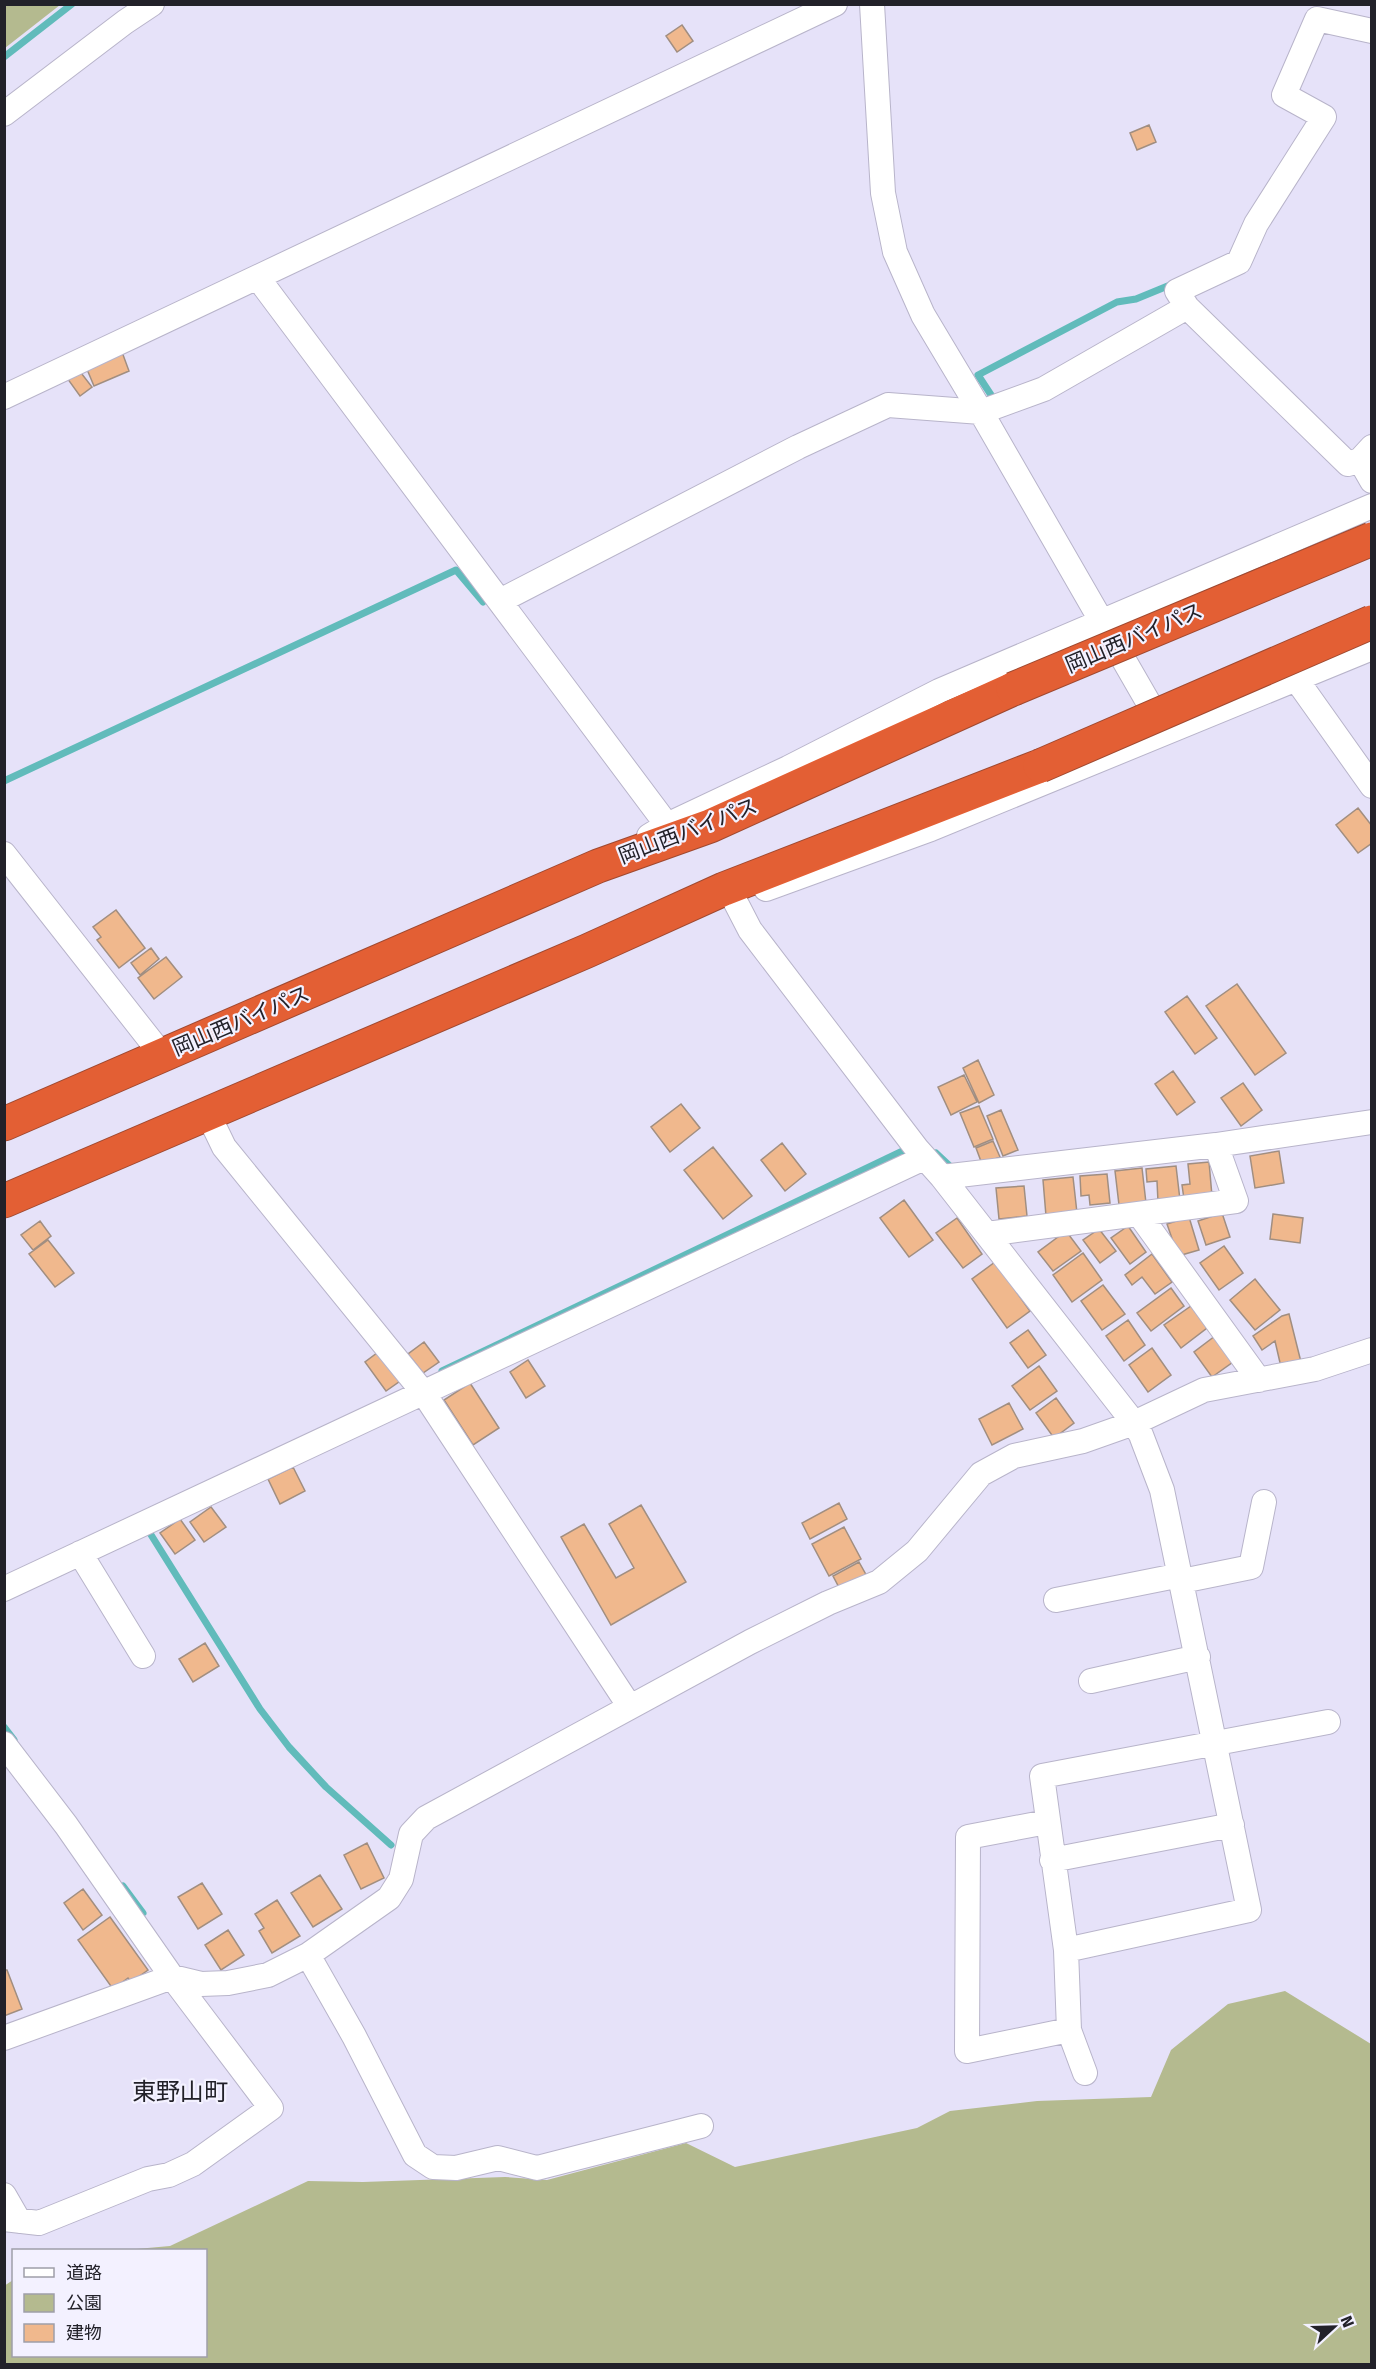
<svg xmlns="http://www.w3.org/2000/svg" width="1376" height="2369" viewBox="0 0 1376 2369" font-family="'Fira Sans','Noto Sans JP',sans-serif">
	<rect width="100%" height="100%" fill="#e6e2f9"/>
	<path fill="#b4ba8f" d="M5,4H60V5L5,48Z
		M1285,1991L1371,2044V2364H5L4,2286L13,2280L14,2356H206V2250H125L170,2246L308,2181L363,2182L505,2177L547,2180L686,2143L735,2167L917,2128L950,2111L1037,2101L1151,2097L1171,2050L1228,2004Z"/>
	<g fill="none" stroke-linecap="round" stroke-linejoin="round">
		<path stroke="#61bbbb" stroke-width="7" d="M4,57L72,4
			M995,401L978,375L1117,302L1136,299L1175,283
			M4,781L456,570L483,602
			M936,1153L952,1168
			M442,1371L911,1147
			M148,1530L260,1709L289,1747L326,1787L391,1845
			M4,1727L14,1740
			M123,1886L143,1913"/>
	</g>
	<path fill="#f0b88d" stroke="#a18e80" stroke-width="1.5" d="M682,25L693,41L677,52L666,36Z
		M1149,125L1156,142L1137,150L1130,133Z
		M122,352L129,371L94,386L86,367Z
		M78,369L92,387L80,396L67,378Z
		M1358,808L1372,826V843L1358,853L1336,825Z
		M116,910L145,948L119,968L97,940L101,937L93,927Z
		M151,948L159,959L140,975L131,963Z
		M166,957L182,977L154,999L138,978Z
		M1237,984L1286,1053L1255,1075L1206,1006Z
		M1187,996L1217,1038L1195,1054L1165,1012Z
		M978,1060L994,1095L979,1103L963,1068Z
		M1173,1071L1195,1102L1177,1115L1155,1084Z
		M964,1075L977,1102L951,1115L938,1087Z
		M1243,1083L1262,1110L1241,1126L1221,1098Z
		M681,1104L700,1128L670,1152L651,1127Z
		M979,1106L993,1139L974,1147L960,1113Z
		M1001,1110L1018,1150L1003,1156L987,1116Z
		M993,1141L1000,1157L982,1164L976,1148Z
		M782,1143L806,1174L785,1191L761,1160Z
		M713,1147L752,1196L723,1219L684,1170Z
		M1279,1151L1284,1183L1255,1188L1250,1156Z
		M1209,1162L1212,1196L1184,1199L1182,1185L1190,1184L1188,1164Z
		M1176,1166L1180,1200L1158,1202L1157,1181L1147,1182L1146,1169Z
		M1142,1168L1146,1203L1119,1205L1115,1171Z
		M1107,1174L1110,1203L1090,1205L1089,1195L1081,1196L1080,1176Z
		M1073,1177L1077,1213L1046,1216L1043,1180Z
		M1024,1186L1027,1216L999,1219L996,1188Z
		M904,1200L933,1240L909,1257L880,1218Z
		M1222,1213L1230,1237L1206,1245L1198,1221Z
		M1273,1214L1303,1218L1300,1243L1270,1239Z
		M1189,1217L1199,1250L1178,1256L1167,1224Z
		M957,1218L982,1254L963,1268L936,1233Z
		M40,1221L51,1236L33,1250L21,1235Z
		M1128,1226L1146,1252L1130,1264L1111,1238Z
		M1099,1229L1116,1251L1100,1263L1083,1240Z
		M1066,1231L1081,1251L1053,1271L1038,1252Z
		M48,1240L74,1273L55,1287L29,1254Z
		M1224,1246L1243,1273L1219,1290L1200,1263Z
		M1083,1253L1102,1280L1072,1302L1053,1275Z
		M1152,1254L1172,1282L1155,1294L1142,1277L1132,1285L1125,1275Z
		M995,1262L1030,1311L1007,1328L972,1279Z
		M1255,1279L1280,1310L1255,1330L1230,1300Z
		M1103,1285L1125,1314L1102,1330L1081,1301Z
		M1171,1288L1184,1306L1151,1331L1137,1313Z
		M1191,1306L1207,1328L1181,1348L1164,1325Z
		M1289,1314L1301,1362L1281,1367L1275,1341L1262,1350L1253,1336L1282,1316Z
		M1128,1320L1145,1345L1124,1361L1106,1336Z
		M1028,1330L1046,1355L1028,1368L1010,1343Z
		M1215,1336L1233,1362L1212,1377L1194,1352Z
		M424,1342L439,1362L423,1373L408,1354Z
		M1152,1348L1171,1375L1148,1392L1129,1365Z
		M381,1350L403,1379L386,1391L365,1362Z
		M528,1360L545,1386L526,1398L510,1372Z
		M1039,1366L1057,1391L1030,1410L1012,1386Z
		M470,1383L499,1428L473,1445L444,1400Z
		M1056,1398L1074,1423L1054,1438L1036,1413Z
		M1009,1403L1023,1429L992,1445L979,1419Z
		M293,1467L305,1491L280,1504L268,1479Z
		M839,1503L847,1519L810,1539L802,1523Z
		M641,1505L686,1582L611,1625L561,1537L584,1524L616,1578L634,1568L609,1524Z
		M211,1507L226,1527L204,1542L190,1522Z
		M180,1519L195,1540L175,1554L160,1533Z
		M844,1527L861,1559L829,1576L812,1544Z
		M859,1562L869,1580L842,1593L833,1576Z
		M205,1643L219,1666L193,1682L179,1659Z
		M367,1843L384,1878L361,1889L344,1855Z
		M320,1875L342,1909L313,1927L291,1893Z
		M202,1883L222,1914L198,1929L178,1897Z
		M83,1889L102,1915L83,1930L64,1903Z
		M277,1900L300,1936L272,1953L259,1931L264,1928L255,1914Z
		M110,1917L148,1970L131,1982L128,1978L113,1989L78,1940Z
		M228,1930L244,1955L221,1970L205,1945Z
		M4,1970H7L22,2009L4,2016Z"/>
	<g fill="none" stroke-linecap="round" stroke-linejoin="round">
		<g stroke="#b8b4ca" stroke-width="26">
			<path id="minor" d="M872,4L883,193L895,252L923,315L981,412L1163,728
				M1372,31L1317,19L1284,95L1324,117L1256,224L1239,262L1177,291L1187,307L1348,464L1360,460L1372,447
				M4,114L125,22L152,4
				M258,278L667,825
				M4,397L835,4
				M1360,460L1372,481
				M500,601L798,447L888,405L981,412L1044,389L1187,307
				M1296,679L1372,786
				M649,836L667,825L788,768L939,691L1372,506
				M4,854L162,1055
				M766,889L931,829L1372,648
				M735,901L750,930L917,1149L942,1177L1134,1423L1141,1435L1162,1490L1249,1910L1066,1950L1069,2030L1085,2073
				M208,1114L224,1147L423,1392L630,1707
				M942,1177L1216,1145L1372,1122
				M1139,1214L1259,1380
				M987,1234L1236,1201L1216,1145
				M80,1553L143,1656
				M1182,1581L1251,1567L1264,1502
				M4,1589L924,1158
				M1056,1600L1181,1575
				M1091,1681L1198,1657
				M4,1744L66,1825L172,1977L271,2108L193,2164L169,2175L148,2179L39,2223L4,2219
				M1047,1822L968,1837L967,2051L1069,2030
				M1052,1860L1232,1825
				M1066,1950L1042,1776L1328,1722
				M308,1955L354,2036L415,2155L433,2167L456,2168L498,2158L537,2168L701,2126
				M4,2038L172,1977L201,1984L228,1983L268,1975L308,1955L389,1898L401,1879L411,1834L426,1818L750,1642L828,1603L879,1582L917,1551L981,1474L1014,1456L1083,1441L1134,1423L1204,1390L1315,1369L1372,1350
				M4,2195L19,2221"/>
		</g>
		<g stroke="#9f4930" stroke-width="35">
			<path id="highway" d="M4,1124L598,866L710,826L1013,689
				M4,1201L587,951L724,889L1040,766"/>
		</g>
		<use href="#minor" stroke="#fff" stroke-width="24"/>
		<use href="#highway" stroke="#e35f34" stroke-width="33"/>
		<g stroke="#9f4930" stroke-width="35" stroke-linecap="butt">
			<path id="highway-bridge" d="M1013,689L1372,539
				M1040,766L1372,622"/>
		</g>
		<use href="#highway-bridge" stroke="#e35f34" stroke-width="33"/>
	</g>
	<g text-anchor="middle" stroke-width="4.5" stroke-linejoin="round" paint-order="stroke">
		<g font-size="21" fill="#222129" stroke="#f3f1ff">
			<text transform="translate(1134 638) rotate(-23)" y="7">岡山西バイパス</text>
			<text transform="translate(688 831) rotate(-21)" y="7">岡山西バイパス</text>
			<text transform="translate(241 1021) rotate(-23)" y="7">岡山西バイパス</text>
		</g>
		<g font-size="24" fill="#222129" stroke="#f3f1ff">
			<text x="180" y="2100">東野山町</text>
		</g>
	</g>
	<rect width="1376" height="2369" fill="none" stroke="#222129" stroke-width="12"/>
	<rect x="12" y="2249" width="195" height="108" fill="#f3f1ff" stroke="#9f9ea9" stroke-width="1.5"/>
	<rect x="24" y="2268" width="30" height="9" fill="#ffffff" stroke="#9f9ea9" stroke-width="1.5"/>
	<text x="66" y="2279" font-size="18" fill="#222129">道路</text>
	<rect x="24" y="2294" width="30" height="18" fill="#b4ba8f" stroke="#9f9ea9" stroke-width="1.5"/>
	<text x="66" y="2309" font-size="18" fill="#222129">公園</text>
	<rect x="24" y="2324" width="30" height="18" fill="#f0b88d" stroke="#9f9ea9" stroke-width="1.5"/>
	<text x="66" y="2339" font-size="18" fill="#222129">建物</text>
	<g transform="translate(1334 2327) rotate(68)" stroke="#f3f1ff" stroke-width="4.5" paint-order="stroke">
	<path d="M0-4.5L10 22L0 15L-10 22Z" fill="#222129"/>
	<text y="-9" font-size="16" font-weight="bold" text-anchor="middle" fill="#222129">N</text>
	</g>
</svg>
